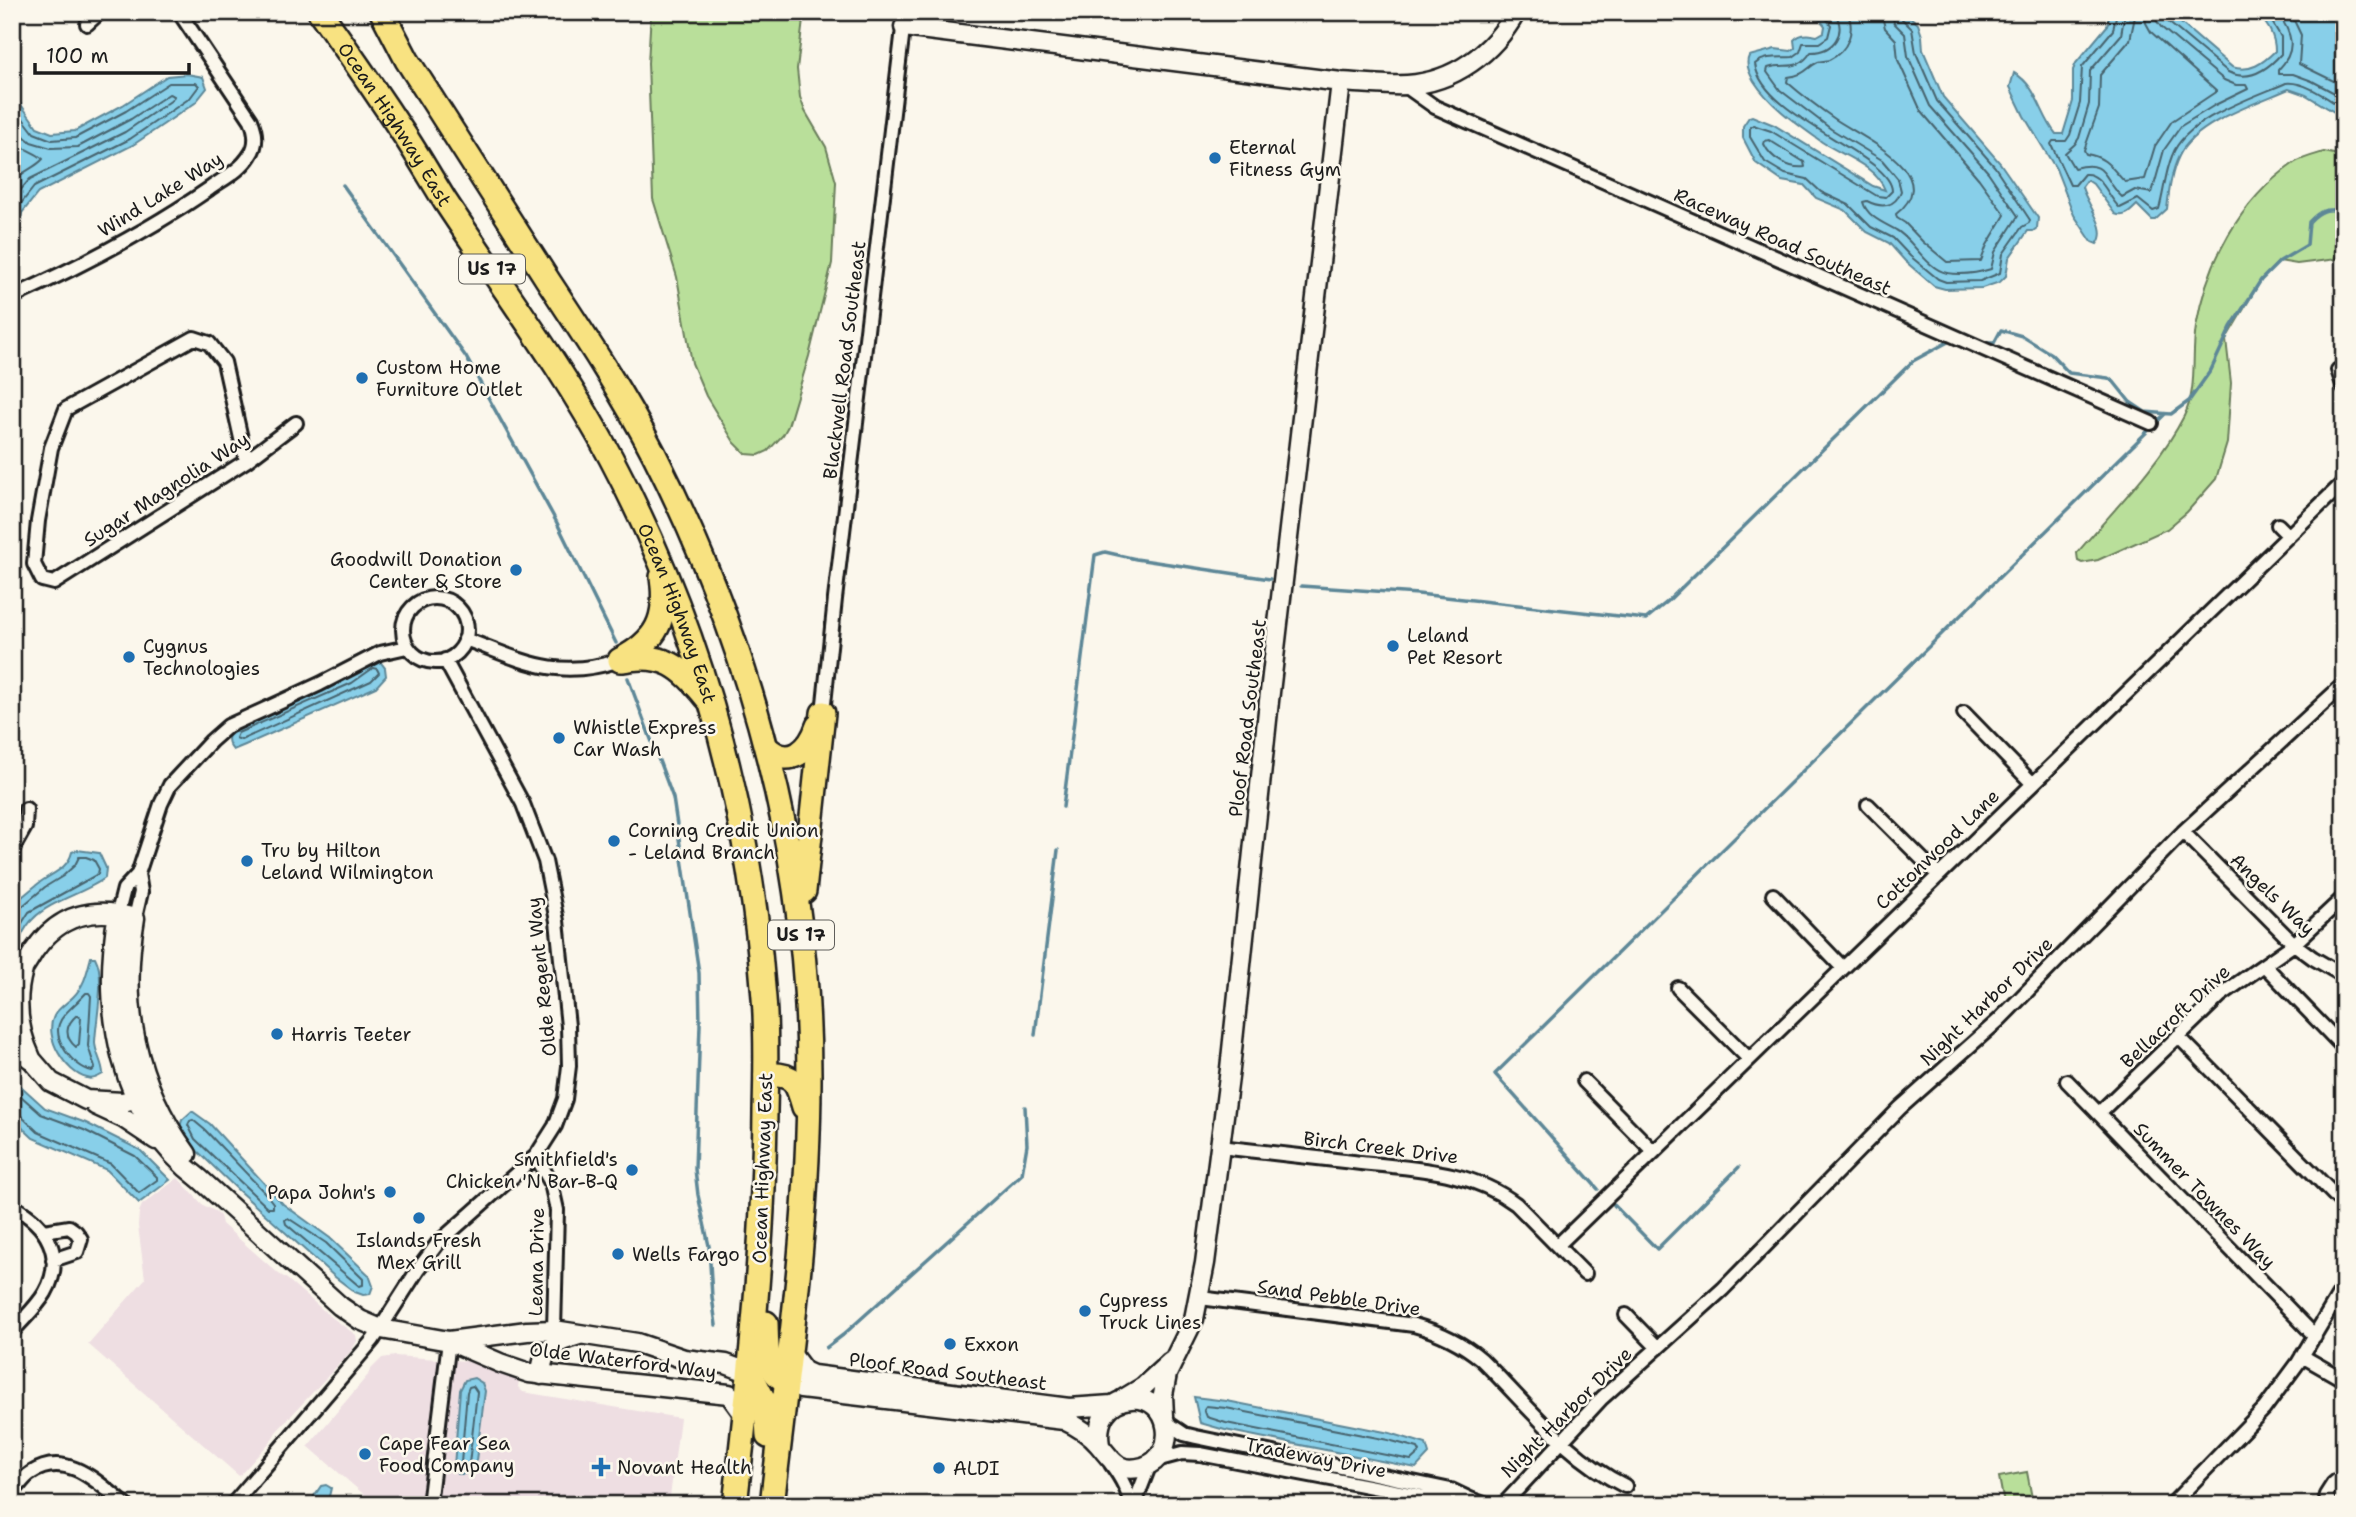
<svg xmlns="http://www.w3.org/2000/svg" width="2356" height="1517" viewBox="0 0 2356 1517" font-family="'Shantell Sans',sans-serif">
	<rect width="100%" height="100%" fill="#fbf7ec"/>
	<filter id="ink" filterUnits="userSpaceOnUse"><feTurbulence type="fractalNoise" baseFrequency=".0143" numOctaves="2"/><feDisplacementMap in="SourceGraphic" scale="14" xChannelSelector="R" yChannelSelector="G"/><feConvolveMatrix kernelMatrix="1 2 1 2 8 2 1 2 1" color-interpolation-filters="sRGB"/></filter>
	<g filter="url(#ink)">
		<path fill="#eedee2" d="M178,1178L203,1205L215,1211L220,1216L222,1224L279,1274L287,1279L330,1316L356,1335L357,1341L351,1351L276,1432L271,1441L239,1476L88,1344L145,1279L138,1226L139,1212L142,1205Z
			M395,1356L466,1361L512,1375L519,1380L518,1387L523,1392L680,1418L669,1505H376L308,1446L368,1375L370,1370L382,1358Z"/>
		<path fill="#b9df9a" stroke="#6a7e5b" stroke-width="2" d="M651,12H804L797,69L800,97L805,111L826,147L836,182L832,263L809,356L788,426L783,435L768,451L759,455L746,454L734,442L706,396L692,363L677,277L653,199L648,63Z
			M2324,152L2344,156V258L2297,264L2279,261L2261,280L2226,339L2231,383L2227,443L2216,479L2187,512L2167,529L2098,560L2082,563L2078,561L2077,553C2113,510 2158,467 2184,416C2198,389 2191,356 2196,327C2207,262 2239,201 2294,163C2302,158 2314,155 2324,152Z
			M2027,1472L2032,1498L2004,1504L1999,1477Z"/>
		<path fill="#88cfe9" stroke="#5d8797" stroke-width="2" d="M1808,12H1905L1918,24L1922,36L1923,50L1943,97L2000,163L2038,218L2037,228L2033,231H2028L2009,258L2006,276L2000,282L1982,288L1945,289L1934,286L1905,261L1889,243L1867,232L1845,210L1816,198L1804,185L1782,181L1756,163L1743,138V126L1749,117L1752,116L1774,125L1873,186L1885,190C1875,165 1843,156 1822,142C1797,124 1770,106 1754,81C1749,73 1745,64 1749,56L1775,49L1791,51L1795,48L1794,40C1800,33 1810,34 1817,36L1824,32L1825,26L1821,21Z
			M2110,12H2168L2232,67C2250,73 2263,63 2275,51C2275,34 2267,25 2257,12H2344V118L2306,95L2289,89C2257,103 2194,123 2179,156C2171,172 2169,192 2167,209L2155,220H2152L2137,205C2130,212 2125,218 2115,214L2093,184L2087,180L2082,187C2086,204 2110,229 2097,244L2092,242L2074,215L2056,169L2024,116L2010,87L2014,73C2037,85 2041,116 2056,134H2063L2073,101V70L2076,63L2107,26Z
			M187,74L203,77L207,88L195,103L133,145L38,193L22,213L18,232L17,248L20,259L17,270L12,272V92L37,127L52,133L75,131L123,105L167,76Z
			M379,660L385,668L386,676L376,687L245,745L233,750C226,742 227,736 233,727L349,676L372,661Z
			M77,850L99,853L106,868L105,878C85,893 50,901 33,919C23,928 20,942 12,952V905C21,898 30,890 39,883C52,873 68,869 72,852Z
			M91,957H95C106,977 96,1018 95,1042C95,1053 103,1063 103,1074C98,1077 93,1080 87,1078C66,1073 43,1037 54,1016C58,1008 67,1003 73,997C85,985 87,972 91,957Z
			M12,1078L45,1108L86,1123L140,1150L170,1180L139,1203L107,1170L33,1138L12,1118Z
			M192,1111L210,1124L283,1204L330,1238L369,1275L373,1286L370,1294L363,1295L355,1292L335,1277L239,1191L189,1143L180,1127L182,1120Z
			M474,1378L482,1383L485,1391L475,1468L469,1474H458L454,1466L460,1390L465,1380Z
			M1194,1397L1227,1401L1390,1433L1426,1444L1429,1454L1416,1468L1225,1430L1200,1423Z
			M326,1485L331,1488L327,1505H308L321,1486Z"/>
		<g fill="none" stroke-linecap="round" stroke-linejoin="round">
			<path stroke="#47646e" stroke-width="2" d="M1821,12L1831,25L1828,37L1819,43H1803L1800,52L1793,57C1780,58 1766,55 1755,64C1762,118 1892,155 1892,191L1886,197L1877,196L1771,131L1753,125L1750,128V137L1765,162L1785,174L1807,179L1821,192L1849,205L1871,227L1893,238L1910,256L1938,279L1946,282L1980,281L2000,273L2003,254L2022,227L2029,223L2030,220L1995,167L1937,101L1916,53L1912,29L1902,19L1901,12
				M1834,12C1848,33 1833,52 1811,52C1797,73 1787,62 1768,68L1767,72L1780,90L1831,129L1882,160L1898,179L1901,191C1895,208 1881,208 1867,201L1863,202C1867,217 1884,223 1896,230C1912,238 1927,270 1947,273C1961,275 1978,273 1991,269L1995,252L2018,216L1988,172L1930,106L1908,56L1905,34L1894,23L1892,12
				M1847,12C1856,31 1848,51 1829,60C1826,61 1821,61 1818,62C1806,68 1806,75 1788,77L1787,82C1802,95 1819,108 1835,119C1861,137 1947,174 1896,214L1897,218L1905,223L1923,242L1947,262L1981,261L1987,245L2005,215L1979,179L1921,111L1898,60L1896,40L1885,28L1881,12
				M2117,12L2113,30L2082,67L2080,103L2070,135L2066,141H2053L2051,144L2070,185H2075L2084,174C2102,172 2108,198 2120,208L2138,199L2153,211L2159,209C2164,192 2165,173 2172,156C2185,119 2252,98 2286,83C2305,81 2328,99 2344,109
				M2125,12L2121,35L2090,71L2089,104L2079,138L2075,144L2065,153L2074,168C2109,159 2102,179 2122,197L2135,190L2152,193L2164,150L2181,126L2215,105L2248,89L2246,85H2236L2224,80L2161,27L2156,20L2155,12
				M2136,12L2130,40L2100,75L2099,108L2084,150L2086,154C2107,157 2112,169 2125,182L2145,179L2155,146L2172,121L2217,91L2151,32L2146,23L2145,12
				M2164,12L2167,21L2228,72C2249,82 2267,70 2281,54V37L2266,12
				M2277,12C2292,33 2298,50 2278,70V74H2293L2312,81L2344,98
				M2290,12L2301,35L2299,64L2344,86
				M12,104L34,133L52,140L75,138L126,111L169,83H196L199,86L190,98L130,139L34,187L16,210L12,225
				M12,119L25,137L31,142L51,148L78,147L131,119L169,94L174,96L172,100L125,132L30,179L12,200
				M12,137C22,151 33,150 43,159C34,169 23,170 12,183
				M1769,140L1804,162L1805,167C1789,169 1771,159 1764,144L1765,141Z
				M373,668L377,669L379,673L371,681L241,740L236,738L238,733L352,683Z
				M12,910L19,909L45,887L63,876L75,865L79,857H86L94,860L99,869L98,874L29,912L12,939
				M86,993H89L91,996L88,1046L95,1068L92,1071C82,1069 72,1060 66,1052C46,1022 67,1014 86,993Z
				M77,1015L81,1018L79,1044L76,1047C64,1037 65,1025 77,1015Z
				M12,1088L41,1114L84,1130L135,1156L157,1177V1180L139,1193L111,1164L38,1132L19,1114L12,1113
				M193,1120L205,1130L266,1194L273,1203V1208H268L195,1139L188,1125L190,1121Z
				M288,1218L326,1243L363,1279V1285L359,1286L286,1224L285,1220Z
				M473,1386L477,1392L469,1464L464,1467L461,1463L467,1392L469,1387Z
				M1206,1406L1226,1408L1388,1440L1418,1448L1420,1452L1411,1460L1226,1423L1207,1417L1204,1409Z"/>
			<path stroke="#5d8797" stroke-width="3.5" d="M343,185L466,357L556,521L616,643
				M1982,343H1994L2001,330L2022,336L2051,354L2069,373L2108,378L2114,382L2130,402L2145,412L2171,414L2189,401L2211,370L2231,327L2261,280L2280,261L2307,245L2309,222C2321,209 2327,209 2344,210
				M1301,586L1418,594L1646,619L1667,602L1913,361L1948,342
				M628,678L673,798L699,973L700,1025L695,1169L698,1195L709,1246L712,1297L716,1325
				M1063,807L1095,555L1105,552L1136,559L1270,579
				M1035,1035L1058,850
				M1598,1189L1495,1074L2165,414
				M1614,1205L1657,1249L1739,1167
				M826,1348L843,1335L1022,1174L1027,1145L1025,1107"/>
			<g stroke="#1c1c1c" stroke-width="18">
				<path id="street" d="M87,24L100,12
					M1404,85L1435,107L2151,423
					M12,297C81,266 147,232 209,189C223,179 241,170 250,155C258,144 256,132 251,120L179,12
					M2338,370L2344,388
					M246,461L224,362L209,343L194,338L66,409L51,448L38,521L34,564L42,580L54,583L246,461L296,423
					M2278,525L2288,535
					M403 630a32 32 0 1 1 64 0a32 32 0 1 1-64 0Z
					M465,639C524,661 556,681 620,660
					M823,713L835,599L905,12
					M1964,713L2032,783
					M1868,805L1938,875
					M2183,832L2294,944L2313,958L2344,976
					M12,850L25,827L26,809
					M1773,895L1842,967
					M118,913L124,889L138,874L161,804L170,785L211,741L228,726L320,684L380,653L407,647
					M135,918L141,892L138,874
					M2264,965L2344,1048
					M1678,988L1749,1059
					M2178,1036L2344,1205
					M1584,1081L1654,1152
					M2067,1081L2315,1336
					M2099,1113L2221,995L2294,944L2344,897
					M1220,1147C1264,1152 1309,1157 1353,1162C1411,1169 1468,1168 1516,1204L1585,1274
					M536,1156L551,1183L557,1210L554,1330
					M12,1206C47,1224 66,1256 45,1293C36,1308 23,1319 12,1332
					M44,1231L69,1227L76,1232L81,1239L77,1252L53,1260
					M1558,1245L2344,482
					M1200,1298L1414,1325C1439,1332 1461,1342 1481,1359C1527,1404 1566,1457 1625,1486
					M1626,1315L1658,1348
					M2302,1356L2344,1380
					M1156,1460L1182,1453L1200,1454L1420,1496L1449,1500L1470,1499L1451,1490L1196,1437L1184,1434L1166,1422
					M1111,1464C1120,1476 1129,1490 1130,1505
					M12,1493C18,1487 24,1477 31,1473C67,1449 99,1484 126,1505
					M1470,1499L1487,1505
					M232,1505L373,1340L417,1271L438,1243L536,1156L555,1126L565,1099L569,1066L568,1026L557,921L545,861L523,804L445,660
					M429,1505L449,1341
					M1134,1505L1150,1464
					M1503,1505L1602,1398L1723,1289L1900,1108L1999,1020L2183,832L2344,684
					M2171,1505L2264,1409L2298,1363L2344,1286
					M2331,1505L2326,1495L2333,1484L2344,1475"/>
			</g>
			<g stroke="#1c1c1c" stroke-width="23">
				<path id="secondary" d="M904,27L1341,82C1362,83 1385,86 1407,85C1454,82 1493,53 1516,12
					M118,913C101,1008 118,1117 200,1179L340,1306L360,1320L381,1329L449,1341L500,1363L529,1373L729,1394L745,1416
					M23,970C14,1001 18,1030 31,1058
					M12,982C22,973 27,962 34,951C59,914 94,906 135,918C120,1005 135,1082 187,1154
					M12,1045L32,1060L51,1082L86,1100L123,1102L146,1096
					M95,1105L123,1118L156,1140
					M449,1341L527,1331L554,1330L637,1343L684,1359L726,1364L750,1373
					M789,1351L804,1371L813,1375L1069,1408L1112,1405
					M541,1375C542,1348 555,1342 579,1335
					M786,1381L801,1389L1064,1420C1077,1426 1090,1434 1099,1445C1112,1460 1118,1474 1143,1467C1181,1455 1171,1395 1131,1399C1106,1401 1096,1423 1100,1445
					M1123,1399L1143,1387L1170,1362
					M1164,1416L1163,1395L1167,1374L1194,1319L1205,1263L1230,1069L1269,701L1341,82"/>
			</g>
			<g stroke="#1c1c1c" stroke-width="28">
				<g id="highway">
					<path id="s1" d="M320,12C350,54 379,96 407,139C420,159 432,180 445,201C501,286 563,368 611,458C700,626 750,809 764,998C767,1035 766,1073 765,1111C764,1243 750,1374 735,1505"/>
					<path d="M382,12L407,60C454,134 502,208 549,282C586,338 623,394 654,454C752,647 810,863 809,1080C809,1222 788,1364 772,1505"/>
					<path d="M620,660C657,641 668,619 662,577"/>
					<path d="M623,660C664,652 682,667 707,698"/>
					<path d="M767,748C790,769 810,750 818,726"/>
					<path d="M804,891L823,713"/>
					<path d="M766,1075C794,1073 797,1082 804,1107"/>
					<path d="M766,1323C767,1345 764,1370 786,1381"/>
					<path d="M750,1373L766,1404L768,1436"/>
				</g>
			</g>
			<use href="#street" stroke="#fbf7ec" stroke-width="12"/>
			<use href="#secondary" stroke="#fbf7ec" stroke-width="18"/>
			<use href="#highway" stroke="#f8e281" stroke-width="23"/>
		</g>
	</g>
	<g fill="#1f6fb2" stroke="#fbf7ec" stroke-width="2.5">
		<circle cx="1215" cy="158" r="7"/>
		<circle cx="362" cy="378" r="7"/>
		<circle cx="516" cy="570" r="7"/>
		<circle cx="1393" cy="646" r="7"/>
		<circle cx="129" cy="657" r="7"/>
		<circle cx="559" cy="738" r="7"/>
		<circle cx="614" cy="841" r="7"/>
		<circle cx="247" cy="861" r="7"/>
		<circle cx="277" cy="1034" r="7"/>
		<circle cx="632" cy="1170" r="7"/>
		<circle cx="390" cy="1192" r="7"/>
		<circle cx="419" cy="1218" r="7"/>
		<circle cx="618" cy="1254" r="7"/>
		<circle cx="1085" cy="1311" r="7"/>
		<circle cx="950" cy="1344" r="7"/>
		<circle cx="365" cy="1454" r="7"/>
		<path d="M597.5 1456.5h7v7h7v7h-7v7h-7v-7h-7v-7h7z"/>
		<circle cx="939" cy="1468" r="7"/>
	</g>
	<g text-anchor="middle" stroke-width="5" stroke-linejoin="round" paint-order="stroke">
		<g fill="#fbf7ec" stroke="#5f5e5a" stroke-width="2">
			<rect x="459" y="254.5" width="66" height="29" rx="5"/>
			<rect x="768" y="920.5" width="66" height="29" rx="5"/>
		</g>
		<g font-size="18" font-weight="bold" fill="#1c1c1c">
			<text x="492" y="275">US 17</text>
			<text x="801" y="941">US 17</text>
		</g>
		<g font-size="19" fill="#1c1c1c" stroke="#fbf7ec">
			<text dy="7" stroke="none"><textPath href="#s1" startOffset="135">Ocean Highway East</textPath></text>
			<text transform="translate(160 194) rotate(-32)" y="7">Wind Lake Way</text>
			<text transform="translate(1783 241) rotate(24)" y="7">Raceway Road Southeast</text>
			<text transform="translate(844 360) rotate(-83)" y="7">Blackwell Road Southeast</text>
			<text transform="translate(166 489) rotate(-33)" y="7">Sugar Magnolia Way</text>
			<text dy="7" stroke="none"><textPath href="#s1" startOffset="702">Ocean Highway East</textPath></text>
			<text transform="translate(1247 718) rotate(-83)" y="7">Ploof Road Southeast</text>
			<text transform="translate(1937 849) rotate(-44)" y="7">Cottonwood Lane</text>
			<text transform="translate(2273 894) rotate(44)" y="7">Angels Way</text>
			<text transform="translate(541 977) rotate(-96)" y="7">Olde Regent Way</text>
			<text transform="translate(1986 1001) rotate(-44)" y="7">Night Harbor Drive</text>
			<text transform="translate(2175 1016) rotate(-43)" y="7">Bellacroft Drive</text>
			<text transform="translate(1381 1147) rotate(7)" y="7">Birch Creek Drive</text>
			<text transform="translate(762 1168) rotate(-88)" y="7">Ocean Highway East</text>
			<text transform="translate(2205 1195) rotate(46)" y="7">Summer Townes Way</text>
			<text transform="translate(536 1262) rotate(-89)" y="7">Leana Drive</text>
			<text transform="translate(1339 1297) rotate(8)" y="7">Sand Pebble Drive</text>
			<text transform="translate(623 1360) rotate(7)" y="7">Olde Waterford Way</text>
			<text transform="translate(948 1371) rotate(7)" y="7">Ploof Road Southeast</text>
			<text transform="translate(1566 1412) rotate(-45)" y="7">Night Harbor Drive</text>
			<text transform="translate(1316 1457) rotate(11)" y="7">Tradeway Drive</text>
		</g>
		<g font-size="19" fill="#1c1c1c" stroke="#fbf7ec" text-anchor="start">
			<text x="1229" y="154">Eternal<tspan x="1229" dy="22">Fitness Gym</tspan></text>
			<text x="376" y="374">Custom Home<tspan x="376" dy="22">Furniture Outlet</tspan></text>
			<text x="502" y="566" text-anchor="end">Goodwill Donation<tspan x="502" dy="22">Center &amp; Store</tspan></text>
			<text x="1407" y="642">Leland<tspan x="1407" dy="22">Pet Resort</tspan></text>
			<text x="143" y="653">Cygnus<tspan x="143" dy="22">Technologies</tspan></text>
			<text x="573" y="734">Whistle Express<tspan x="573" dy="22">Car Wash</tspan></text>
			<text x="628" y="837">Corning Credit Union<tspan x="628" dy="22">- Leland Branch</tspan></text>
			<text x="261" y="857">Tru by Hilton<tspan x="261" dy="22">Leland Wilmington</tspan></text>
			<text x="291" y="1041">Harris Teeter</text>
			<text x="618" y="1166" text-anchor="end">Smithfield's<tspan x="618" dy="22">Chicken 'N Bar-B-Q</tspan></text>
			<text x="376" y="1199" text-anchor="end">Papa John's</text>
			<text x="419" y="1247" text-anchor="middle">Islands Fresh<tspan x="419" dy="22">Mex Grill</tspan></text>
			<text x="632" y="1261">Wells Fargo</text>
			<text x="1099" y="1307">Cypress<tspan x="1099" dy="22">Truck Lines</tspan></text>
			<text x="964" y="1351">Exxon</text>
			<text x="379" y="1450">Cape Fear Sea<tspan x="379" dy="22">Food Company</tspan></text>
			<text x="617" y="1474">Novant Health</text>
			<text x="953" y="1475">ALDI</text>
		</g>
	</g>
	<rect width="2356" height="1517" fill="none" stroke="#fbf7ec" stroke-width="42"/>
	<rect x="21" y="21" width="2314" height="1475" fill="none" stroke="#1c1c1c" stroke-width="2.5" filter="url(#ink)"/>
	<path d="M35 63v10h154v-10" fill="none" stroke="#1c1c1c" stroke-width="3.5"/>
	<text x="46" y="63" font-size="21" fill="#1c1c1c" stroke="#fbf7ec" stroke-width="5" paint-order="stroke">100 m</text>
</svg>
